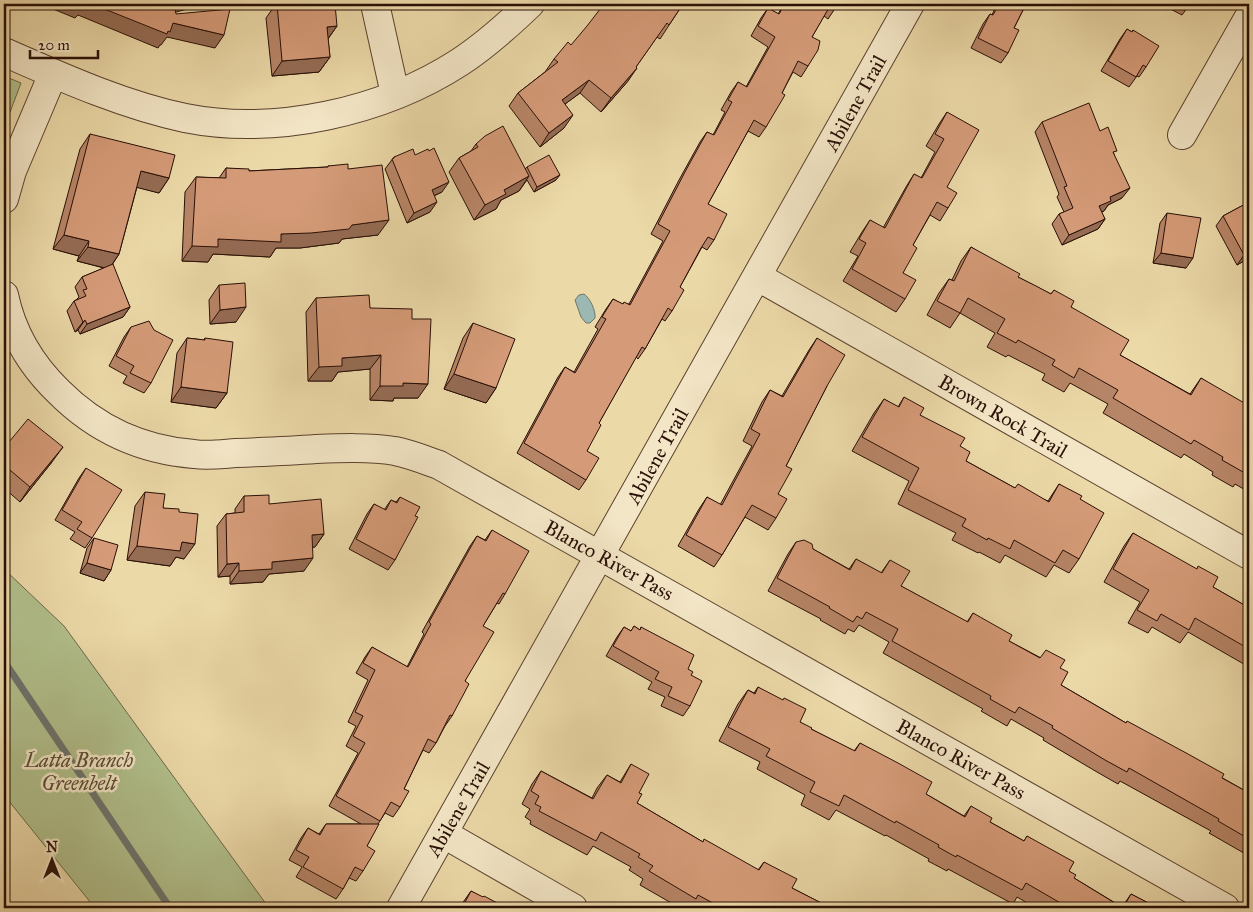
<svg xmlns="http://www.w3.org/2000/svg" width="1253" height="912" viewBox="0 0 1253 912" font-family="'IM FELL Great Primer',serif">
	<rect width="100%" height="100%" fill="#ecd9a8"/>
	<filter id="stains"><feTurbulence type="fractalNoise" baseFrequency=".004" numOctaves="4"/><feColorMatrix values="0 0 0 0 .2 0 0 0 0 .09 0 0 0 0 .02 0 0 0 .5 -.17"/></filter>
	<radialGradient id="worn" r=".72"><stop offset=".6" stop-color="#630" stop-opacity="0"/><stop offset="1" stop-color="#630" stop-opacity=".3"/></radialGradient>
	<path fill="#b1c08c" stroke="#6d6849" d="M4,76L21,83L4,128Z
		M4,569L64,626L269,908H95L4,795Z"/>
	<path fill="#9cb8b2" stroke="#6e746d" d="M584,294C590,298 596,311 595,318L590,323H586L581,317L575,300L579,295Z"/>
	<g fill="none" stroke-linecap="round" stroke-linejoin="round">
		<path stroke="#6e746d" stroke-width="7" d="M4,661L170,908"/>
		<g stroke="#5a422e" stroke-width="30">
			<path id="minor" d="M375,4L395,94
				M4,52C61,77 123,105 185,118C275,136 383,112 460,62C486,45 508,25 530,4
				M1182,135L1249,17
				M4,199L12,171L53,74
				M758,277L1249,555
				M4,295C12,334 31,365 59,392C96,429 142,450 194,454C208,456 222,454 236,453C263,452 289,451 316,449C342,448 369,447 395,451C410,454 425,460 439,465L1225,908
				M444,834L573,908
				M401,908L910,4"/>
		</g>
		<use href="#minor" stroke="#f3e6c6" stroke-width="28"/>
	</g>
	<path fill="#b78567" stroke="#290f06" d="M276,4L337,26L328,39L330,57L319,72L272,76L266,18Z
		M443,4H454L448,10Z
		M683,4L660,39L657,37L636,67L628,81L601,112L580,93L565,104L564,128L540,147L509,106L518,93L545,72L554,59L571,45Z
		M784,4H838L828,19L824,16L812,37L808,66L801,77L793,72L782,93L766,127L759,137L748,131L708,204L714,240L707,250L702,247L680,287L672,311L665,321L662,319L645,349L638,359L636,357L599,423L587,451L586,480L579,490L517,453L558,377L565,367L574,372L598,329L595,327L606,309L613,299L622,304H629L663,241L651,234L679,180L700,142L707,132L713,135L725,112L721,110L731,92L738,82L746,87L768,47L751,36L761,18L768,8L778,14Z
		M997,4H1026L1014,28L1008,53L1001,63L971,48L983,24L990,14L992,15Z
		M1161,4H1190L1182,15Z
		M1127,29L1132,32L1133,30L1146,67L1139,77L1137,76L1129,87L1101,71L1120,39Z
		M947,112V187L948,208L940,221L930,215L913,245L903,273L905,299L896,312L843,281L858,256L850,252L862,232L870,220L883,228L906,187L914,174L921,178L935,152L926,146L939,124Z
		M1042,122L1100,131L1114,154L1122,198L1108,205L1104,211L1101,212L1105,219L1098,229L1062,245L1052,224L1059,214L1064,212L1057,197L1059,194L1035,132Z
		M90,134L169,178L159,193L137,187L119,254L112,265L130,307L123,317L80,334L78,330L75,332L67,311L74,301L76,300L79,297L75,287L82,277L104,268L77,261L79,256L53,249L80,149Z
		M476,144L525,169L527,167L556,180L534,192L527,180L519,191L501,200L496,209L474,220L449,172L459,158L471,151Z
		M415,155L442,192L434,196L430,212L407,223L385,169L394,157Z
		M328,166L348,169L378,235L342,239L339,243L300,248H276L270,257L213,254L208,262L182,261L185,192L196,177L219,178L226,168L249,171L327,167Z
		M1249,202V258L1237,265L1216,226L1223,216Z
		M1167,213L1186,268L1153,263L1160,223Z
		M971,247L1018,277L1051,294L1054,290L1120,355L1190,394L1201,378L1249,410V492L1235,484L1233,487L1212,475L1213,472L1184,454L1181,458L1103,413L1108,404L1070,383L1064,392L1042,380L1045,374L1008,355L1006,357L987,347L995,333L960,313L950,328L927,315L939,293L949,279L952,280L961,261Z
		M219,285L236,322L210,324L209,300Z
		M316,298L370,308L412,319L418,398H394L393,401L370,400V369L338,372L332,381H308L306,312Z
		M473,323L496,388L486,403L444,389L463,338Z
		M131,327L151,383L144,393L123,383L127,376L109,366L124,337Z
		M187,338L204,340L205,338L227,393L216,408L171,402L177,353Z
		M817,338L827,386L786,466L778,494L776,518L768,530L745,517L722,555L714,567L678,546L699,509L707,497L720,505L752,446L743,441L762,402L770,390L782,396L809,350Z
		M904,397L920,415L960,446L966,461L1015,488L1048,501L1059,484L1080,499L1079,559L1069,573L1054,565L1046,577L1005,555L1000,563L979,552L978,553L952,540L956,533L898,504L909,481L852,451L874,413L884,399L898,407Z
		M4,448L52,462L20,502L4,488Z
		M86,468L92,538L85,548L70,539L75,532L55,520L79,478Z
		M145,492L163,508L179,512L184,559L176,557L170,566L127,560L135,506Z
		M244,496L269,504L324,534L315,547H313L304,571L269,574L263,582L230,584V576L218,577L217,526L226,514L235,513V509Z
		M400,497L415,516L395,560L388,570L349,549L367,514L374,504L384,510L391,500L396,502Z
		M492,530L505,594L499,604L497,603L483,626L465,681L452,716L445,726L436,743L429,753L423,750L404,789L400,807L393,817L385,813L378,824L367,846L363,871L356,881L349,878L343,889L336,899L296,877L302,867L289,860L301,838L308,828L319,834L326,824H361L329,806L358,753L346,746L356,726L348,722L368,680L356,673L365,657L372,647L407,667L424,634L422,632L470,546L477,536L485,540Z
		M1133,533L1213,587L1246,606L1249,605V667L1188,632L1180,643L1152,627L1148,633L1128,623L1140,602L1104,582L1124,546Z
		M94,538L111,570L104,581L80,573L87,548Z
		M796,542L813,549L849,569L856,559L881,573L890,560L901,586L967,622L973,613L1009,641L1060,668L1061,685L1126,723L1249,793V856L1209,833L1211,831L1120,781L1118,784L1097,772L1043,740L1044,738L1011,719L1007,726L981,711L983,709L883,653L889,642L859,625L854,632L848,629L845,634L820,620L821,619L768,591L788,554Z
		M634,626L640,630L641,627L688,669L691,675L690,706L683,716L661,706L665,697L648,689L652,682L606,656L617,637L624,627L631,631Z
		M758,687L800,722L811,729L854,751L860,743L926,794L964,816L971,806L990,822L1024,841L1027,836L1069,871L1074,878L1122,907L1131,894L1158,908H1036L1017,897L1013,904L948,869L947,871L928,861L929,859L886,835L885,836L836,810L829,820L801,805L805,795L757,769L760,762L719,741L738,704L748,690L754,693Z
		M631,764L639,793L637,803L703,842L758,870L764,862L792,888L831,908H680L640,885L643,879L629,870L631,867L593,846L587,855L530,824L531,821L525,817L530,809L522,804L532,784L541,771L592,798L597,788L607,775L620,782Z
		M471,891L501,908H459Z"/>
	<path fill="#956c54" stroke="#290f06" d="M41,4H92L224,35L215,48L167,37L161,45H160L158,48L78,15L75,18Z
		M173,4H206L165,15Z
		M337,26L327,40V27Z
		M330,57L319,72L272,76L282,61Z
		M637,68L628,81L601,112L611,98Z
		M589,80L580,93L553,113L562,100Z
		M573,115L564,128L540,147L549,133Z
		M141,171L169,178L159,193L131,186Z
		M560,175L556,180L534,192L537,187Z
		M529,176L519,191L501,200L496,209L474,220L485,205L504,190Z
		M449,182L442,192L424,200L432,190Z
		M1130,188L1122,198L1108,205L1104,211L1092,216L1099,206L1110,197Z
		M437,202L430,212L407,223L414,213Z
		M1105,219L1098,229L1062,245L1069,235Z
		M389,220L378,235L342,239L339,243L300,248H276L270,257L213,254L208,262L182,261L192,246L218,239L281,234Z
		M64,235L89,241L79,256L53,249Z
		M88,247L119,254L109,269L77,261Z
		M1249,252V258L1237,265L1244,255Z
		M1161,253L1193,258L1186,268L1153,263Z
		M130,307L123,317L80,334L87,324Z
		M246,307L236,322L210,324L220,310Z
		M85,320L78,330L75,332L83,322Z
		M381,355L370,369L338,372L332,381H308L319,367L342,358Z
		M454,374L496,388L486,403L444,389Z
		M403,383L428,384L418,398H394L393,401L370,400L380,386Z
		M181,387L227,393L216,408L171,402Z
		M63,447L52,462L20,502L30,487Z
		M324,534L315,547L303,548L312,535Z
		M182,542L195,544L184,559L176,557L170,566L127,560L137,546Z
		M313,558L304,571L269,574L263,582L230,584L239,571L272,562Z
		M87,563L111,570L104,581L80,573Z
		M239,563L230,576L218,577L227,564Z"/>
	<path fill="#d59b78" stroke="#290f06" d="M92,4H174L176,14L230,9L224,35L173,23L170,32L168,31L167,34Z
		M277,4H335L337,26L327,27L330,57L282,61Z
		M604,4H683L669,25L667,23L636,67L637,68L611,98L589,80L562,100L573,115L549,133L518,93L558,62L554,59L568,42L571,45L587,26Z
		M785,4H838L835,9L830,6L812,37L820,41L818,50L808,66L798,61L782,93L785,95L766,127L754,120L708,204L727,214L714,240L708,237L701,248L680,287L684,290L672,311L668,308L645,349L642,347L599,423L601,425L587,451L599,458L586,480L524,443L565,367L575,373L606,319L602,317L613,299L623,304L624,302L630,305L670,231L658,224L686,170L707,132L714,135L732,102L728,100L738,82L747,87L775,37L758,26L768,8L779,14Z
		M999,4H1026L1014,28L1019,30L1008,53L978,38L990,14L993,15Z
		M1127,29L1132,32L1133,30L1159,46L1146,67L1143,65L1136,77L1108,61Z
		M1089,103L1100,131L1108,127L1117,151L1113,152L1130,188L1110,197L1111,201L1099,206L1105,219L1069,235L1059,214L1073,208L1064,187L1067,186L1042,122Z
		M947,112L979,130L947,187L957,193L948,208L937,202L913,245L917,248L903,273L916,280L905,299L852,269L866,243L859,239L870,220L885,228L914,174L922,178L944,139L935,134Z
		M503,126L529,176L504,190L506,194L485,205L459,158L478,147L476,144L485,136Z
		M90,134L175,155L169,178L141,171L119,254L88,247L89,241L64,235Z
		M434,148L449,182L432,190L437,202L414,213L392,159L394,158V157L413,149L415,155L428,149L429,151Z
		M549,155L560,175L537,187L527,167Z
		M348,164V169L382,165L389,220L352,225L349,229L311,233L281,234V242L218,239V247L192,246L196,177L226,178V168L249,169V171L328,167V166Z
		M1249,202V252L1244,255L1223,216Z
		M1167,213L1201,218L1193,258L1161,253Z
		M971,247L1020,274L1018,277L1036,286L1051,294L1054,290L1074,301L1071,307L1129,340L1120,355L1138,365L1191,395L1201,378L1246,404L1244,407L1249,410V472L1245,470L1243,472L1222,460L1223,457L1194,440L1191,444L1113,398L1118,390L1079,368L1074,378L1052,365L1055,360L1018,340L1016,343L997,333L1005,319L968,298L960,313L937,301L949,279L954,281Z
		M113,264L130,307L87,324L85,320L83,322L74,301L86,296L83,290L87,289L82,277Z
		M245,283L246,307L220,310L219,285Z
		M369,295L370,308L412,309V319H431L428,384L403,383V386H380L381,355L342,358V366L319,367L316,298Z
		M149,321L154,330L173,340L151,383L130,373L134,366L116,356L131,327Z
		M473,323L515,339L496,388L454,374Z
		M187,338L205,340V338L233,342L227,393L181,387Z
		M817,338L845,355L827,386L786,466L792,469L778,494L787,499L776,518L752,505L722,555L686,535L707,497L722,505L760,434L751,429L770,390L783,397Z
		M904,397L924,408L920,415L965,438L960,446L970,452L966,461L1015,488L1018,484L1049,502L1059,484L1082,496L1080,499L1104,513L1079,559L1063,550L1055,563L1014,540L1010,549L988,538L987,540L962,526L966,519L908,490L919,468L862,437L884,399L899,407Z
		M28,419L63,447L30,487L4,465V448Z
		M86,468L122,490L92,538L77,529L82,522L62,510Z
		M145,492L165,494L163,508L179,509V512L198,514L195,544L182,542L180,551L137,546Z
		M269,495V504L321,499L324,534L312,535L313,558L272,562V569L239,571V563L227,564L226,514L244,512V496Z
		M400,497L420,507L415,516L418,517L395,560L356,539L374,504L386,510L391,500L397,503Z
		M492,530L529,551L505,594L503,593L483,626L494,632L465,681L469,684L452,716L450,715L436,743L428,739L404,789L409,791L400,807L391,802L380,821L336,796L365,743L353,736L363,716L355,712L375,670L363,663L372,647L408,667L431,624L429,622L477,536L486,541Z
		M1133,533L1197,569L1198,566L1218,577L1213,587L1246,606L1248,604L1249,605V649L1195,618L1189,630L1161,614L1157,621L1137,610L1149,590L1113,569Z
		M94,538L118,545L111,570L87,563Z
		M804,540L812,544L813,549L850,570L856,559L882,573L890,560L910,571L901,586L968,622L973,613L1012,635L1009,641L1040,658L1046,650L1065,660L1060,668L1068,672L1061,685L1126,723L1127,721L1188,754L1224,774L1222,778L1249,793V839L1218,821L1219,819L1129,768L1127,772L1105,760L1052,728L1053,726L1019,707L1015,713L990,699L991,696L892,641L898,629L866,612L862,619L857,616L853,622L829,608L830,607L777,578L796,542Z
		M634,626L640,630L641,627L694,655L688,669L693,672L691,675L702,681L690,706L668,696L672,687L655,679L659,672L613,646L624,627L631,631Z
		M758,687L783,700L784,698L806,709L800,722L812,728L811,729L855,751L860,743L898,763L932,782L926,794L965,817L971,806L992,818L990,822L1024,841L1027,836L1074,862L1069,871L1076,875L1074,878L1123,908L1131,894L1158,908H1069L1026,883L1022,890L957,855L956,857L938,847L939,845L896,821L895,823L844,795L839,806L810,792L815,782L766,756L770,749L728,727L748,690L755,694Z
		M631,764L649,774L639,793L642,794L637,803L703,842L704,839L759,870L764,862L797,879L792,888L831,908H722L698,895L696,899L649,871L653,866L638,857L640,854L601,832L596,841L539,811L541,807L535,804L539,796L531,791L541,771L593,799L607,775L621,783Z
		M326,824H379L367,846L375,851L363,871L355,867L343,889L303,867L309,857L296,850L308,828L320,835Z
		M471,891L483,897L484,896L503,906L501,908H462Z
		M4,901L9,908H4Z"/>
	<g text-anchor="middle" stroke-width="5" stroke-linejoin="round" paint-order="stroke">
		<g font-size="20" fill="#290f06" stroke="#f3e6c6">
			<text transform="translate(855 103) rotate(-61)" y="7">Abilene Trail</text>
			<text transform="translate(1003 416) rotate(30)" y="7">Brown Rock Trail</text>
			<text transform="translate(657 456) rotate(-61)" y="7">Abilene Trail</text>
			<text transform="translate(609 560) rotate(29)" y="7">Blanco River Pass</text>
			<text transform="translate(961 759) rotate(29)" y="7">Blanco River Pass</text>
			<text transform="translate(458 809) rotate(-60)" y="7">Abilene Trail</text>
		</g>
		<g font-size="20" font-style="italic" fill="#594d35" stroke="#f3e6c6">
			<text x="79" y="767">Latta Branch<tspan x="79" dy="23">Greenbelt</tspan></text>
		</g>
	</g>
	<rect width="1253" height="912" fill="none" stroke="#ecd9a8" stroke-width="20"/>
	<rect x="5" y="5" width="1243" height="902" fill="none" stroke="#290f06" stroke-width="2.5"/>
	<rect x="10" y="10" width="1233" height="892" fill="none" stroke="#290f06"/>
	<g transform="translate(52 860)" stroke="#f3e6c6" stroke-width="4" paint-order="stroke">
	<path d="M0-4L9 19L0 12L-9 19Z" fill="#290f06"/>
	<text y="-8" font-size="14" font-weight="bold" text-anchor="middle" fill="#290f06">N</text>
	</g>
	<path d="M30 50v8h68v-8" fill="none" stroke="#290f06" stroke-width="2.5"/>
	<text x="38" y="50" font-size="15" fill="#290f06" stroke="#f3e6c6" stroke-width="4" paint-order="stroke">20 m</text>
	<rect width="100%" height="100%" filter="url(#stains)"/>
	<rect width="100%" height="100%" fill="url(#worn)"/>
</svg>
